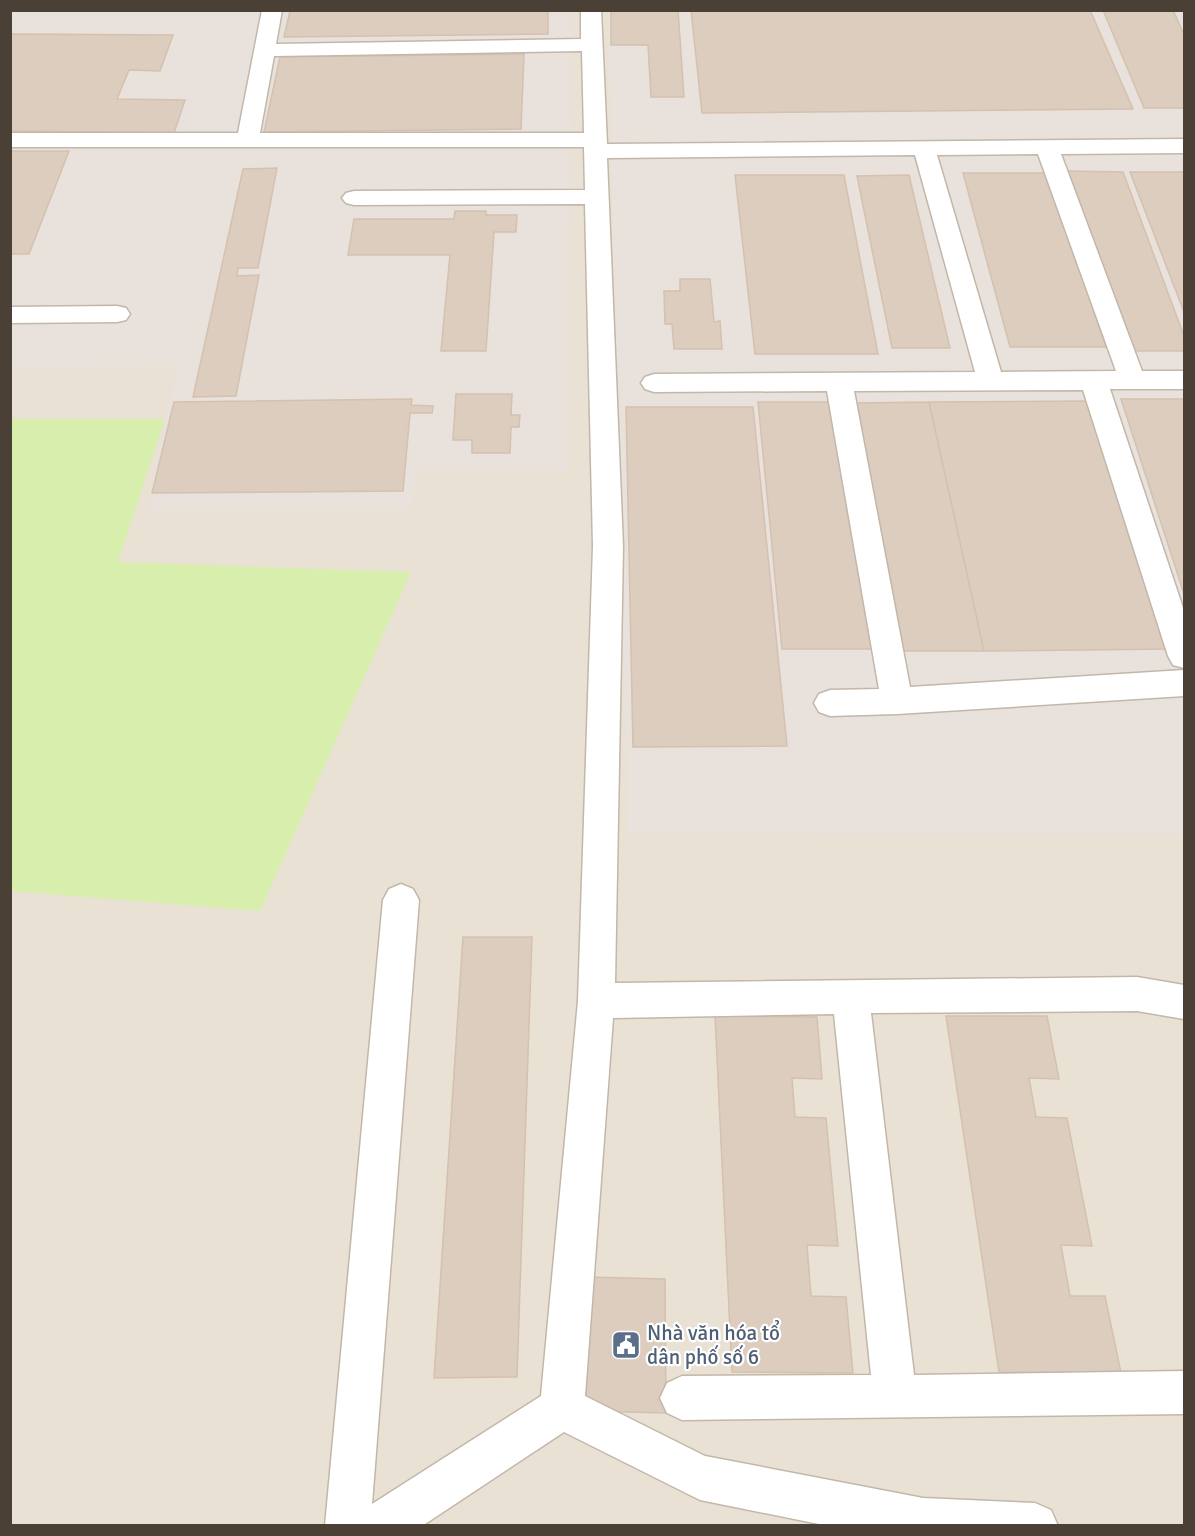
<svg xmlns="http://www.w3.org/2000/svg" width="1195" height="1536" viewBox="0 0 1195 1536" font-family="Signika,sans-serif">
	<rect width="100%" height="100%" fill="#f6f0e8"/>
	<path fill="#eae1d5" d="M11,11H1184V1525H11Z"/>
	<path fill="#e8e1dc" d="M10,11H571L568,471H417L411,509H147L177,366L11,367Z
		M608,11H1184V835L628,833Z"/>
	<path fill="#d8eeac" d="M11,419H165L118,562L411,572L260,911L11,891Z"/>
	<path fill="#dccdbf" stroke="#d4c1ae" stroke-width="1.5" d="M548,10V34L284,37L290,11Z
		M611,10H678L684,97H651L648,45H611Z
		M691,10H1090L1133,109L702,113Z
		M1103,10H1173L1184,35V108H1144Z
		M10,34L173,35L160,71L129,70L117,99L185,100L174,133L10,131Z
		M524,54L521,129L264,132L280,57Z
		M10,151H69L29,254H10Z
		M277,168L258,268H238L237,276L259,275L236,396L193,397L243,169Z
		M1066,171L1123,172L1184,336V351H1126Z
		M1130,172H1184V312Z
		M963,173H1048L1106,347H1010Z
		M735,175H844L878,354H755Z
		M909,175L950,348H892L857,176Z
		M455,211H486V215H517L516,232H494L486,351H441L450,255H348L354,219H454Z
		M680,279H710L714,322L720,321L722,349H674L672,324H665L664,291H680Z
		M456,394H512L511,415H520L519,427H511L510,453H472V440H453Z
		M412,399L411,405L433,406L432,413H410L403,491L152,493L174,402Z
		M1121,399H1184V594Z
		M1090,401L1169,649L984,651L929,402Z
		M758,402H838L875,649H782Z
		M929,402L984,651H899L856,403Z
		M626,407H753L787,746L633,747Z
		M463,937H532L517,1377L434,1378Z
		M715,1016L817,1017L822,1079L792,1078L795,1117L826,1118L838,1246L807,1245L811,1296L846,1297L853,1373L732,1372Z
		M946,1016H1047L1059,1079L1029,1078L1036,1117L1067,1118L1092,1246L1061,1245L1070,1296H1105L1121,1373L999,1372Z
		M588,1277L665,1279L666,1413L586,1411Z"/>
	<g fill="none" stroke-linecap="round" stroke-linejoin="round">
		<g stroke="#c2b7a9" stroke-width="3">
			<path id="minor" d="M262,10H282L276,44L581,39V10H601L607,144L1184,139V153L1061,154L1142,371H1184V389H1110L1184,611V668L1173,665L1168,656L1083,390L854,391L910,687L1184,670V696L897,714L830,716L819,712L814,703L819,694L830,690L879,689L827,391L654,392L645,389L641,383L645,377L654,374L975,372L915,155L607,158L623,546L615,983L1137,977L1184,985V1019L1137,1011L871,1013L914,1375L1184,1371V1414L682,1420L667,1413L660,1398L667,1383L682,1376L871,1375L834,1014L613,1018L585,1396L705,1456L923,1498L1035,1503L1051,1510L1058,1526H829L700,1500L564,1432L422,1526H325L383,900L389,889L401,884L413,889L419,900L372,1504L541,1396L578,1001L593,546L585,204L354,205L346,203L342,198L346,193L354,191L585,190L584,147H10V133H238ZM582,51L584,133H260L274,56ZM1038,154L1116,371L1001,372L937,155Z
				M117,306L126,308L130,314L126,320L117,322L10,323V307Z"/>
		</g>
		<use href="#minor" fill="#fff" fill-rule="evenodd"/>
	</g>
	<defs>
		<g id="civic-square" transform="scale(1.5)"><rect x="-9" y="-9" width="18" height="18" rx="4" fill="#5c6f8a" stroke="#fff"/><path d="M-.6-6.5H3V-4.5H.6V-3L4-1V1h2V6H-6V1h2V-1L-.6-3ZM-1.2 2.5V6h2.4V2.5Z" fill="#fff"/></g>
	</defs>
	<g fill-rule="evenodd">
		<use href="#civic-square" x="626" y="1345"/>
	</g>
	<g text-anchor="middle" stroke-width="4.5" stroke-linejoin="round" paint-order="stroke">
		<g font-size="21" fill="#4e5e75" stroke="#fff" text-anchor="start">
			<text x="647" y="1340">Nhà văn hóa tổ<tspan x="647" dy="24">dân phố số 6</tspan></text>
		</g>
	</g>
	<rect width="1195" height="1536" fill="none" stroke="#4a4035" stroke-width="24"/>
</svg>
